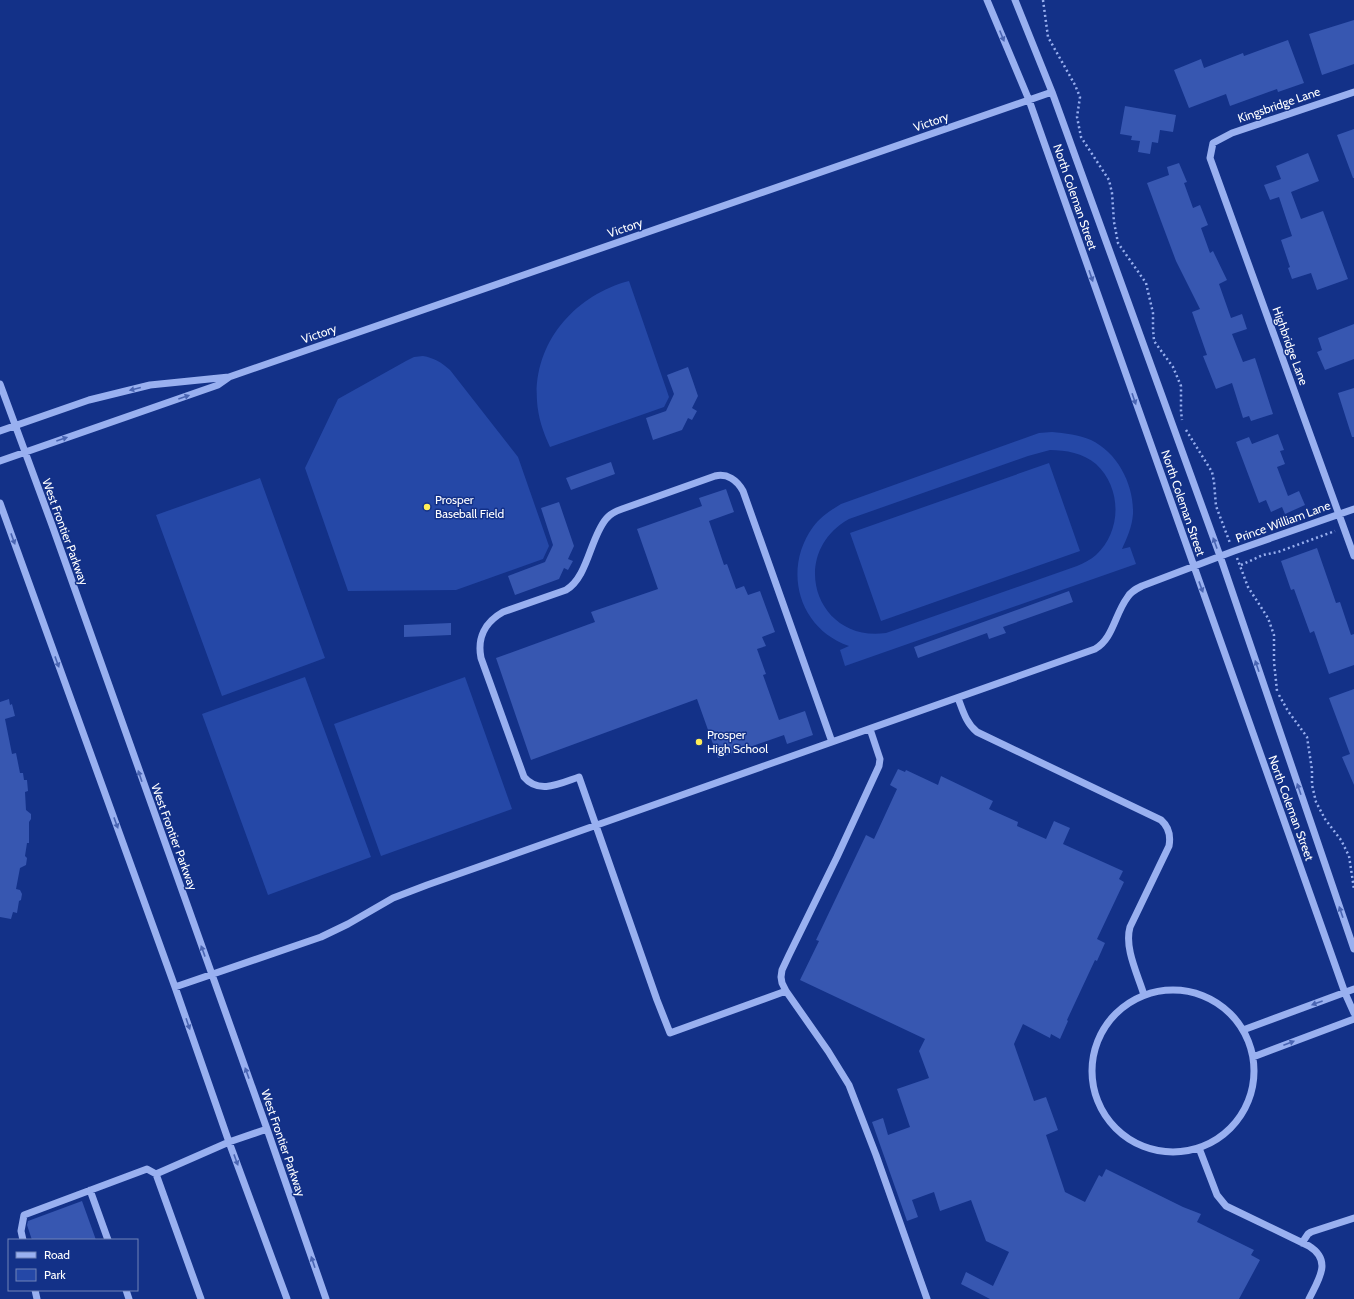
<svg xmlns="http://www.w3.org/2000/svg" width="1354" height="1299" viewBox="0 0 1354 1299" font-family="Cabin,sans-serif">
	<rect width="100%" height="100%" fill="#133188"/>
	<path fill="#2548a7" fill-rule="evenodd" d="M629,281L669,397L664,407L550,447C543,432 538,417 537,401C533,343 575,295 629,281Z
		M423,356C434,358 441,362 450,370L518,457L549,546L543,559L456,590L348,591L305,468L338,399L406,361L414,357Z
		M1052,432C1065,433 1079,435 1091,440C1118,453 1134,485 1133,514C1132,527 1127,538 1122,549L1130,547L1136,564L845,666L840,650L849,646C799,629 782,570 813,527C820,517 831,510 841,504L1039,433ZM1050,450C1066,450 1083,453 1096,464C1122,488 1122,531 1096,555C1090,560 1084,563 1077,566L886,633C816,643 787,554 849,519L1028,456Z
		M1049,463L1080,551L881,621L850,533Z
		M260,478L325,658L222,696L156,515Z
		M305,677L371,857L268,895L202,714Z
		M465,677L512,809L381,856L334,724Z"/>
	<path fill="#3757b1" d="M1354,20V64L1322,75L1309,34Z
		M1288,40L1304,83L1278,92L1277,89L1230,106L1226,94L1189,108L1174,70L1201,59L1204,68L1243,53L1244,56Z
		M1125,106L1176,115L1173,132L1160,130L1158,143L1152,142L1150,154L1138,152L1140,141L1131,140L1132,136L1120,134Z
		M1354,129V178H1353L1337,135Z
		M1308,153L1319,181L1291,192L1301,219L1323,211L1348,279L1317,290L1311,273L1292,279L1288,268L1290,267L1281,240L1292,236L1279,197L1270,200L1264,185L1281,179L1276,166Z
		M1179,163L1187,182L1184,183L1193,208L1200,205L1208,225L1201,228L1210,253L1213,251L1227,280L1219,284L1231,318L1242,314L1247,329L1232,334L1243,362L1255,358L1273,414L1251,421L1249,416L1243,418L1232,383L1216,389L1203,356L1207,355L1192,312L1200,309L1176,261L1161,221L1147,183L1169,175L1167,167Z
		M1354,324V359L1325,370L1317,352L1322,350L1318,338Z
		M688,367L698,396L692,408L697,411L692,420L688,418L682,430L653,440L646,418L666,411L674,394L667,375Z
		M1354,388V437H1352L1338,393Z
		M1278,434L1284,450L1280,451L1285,464L1277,467L1288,496L1299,491L1305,505L1285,514L1282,507L1271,512L1266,500L1259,503L1236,442L1249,437L1252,444Z
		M611,462L615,474L571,490L566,478Z
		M726,489L734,512L709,521L724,565L727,564L736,589L744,586L748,595L760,591L775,632L762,637L766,646L757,649L766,674L763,675L779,720L805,711L813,735L787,744L784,735L718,758L697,699L531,760L496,658L595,622L591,612L658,589L637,529L702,506L699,498Z
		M559,502L574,546L568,559L573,561L568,570L564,568L559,579L515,595L508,576L545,562L553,545L541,508Z
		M1317,548L1336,603L1340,602L1351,635L1354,634V665L1329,674L1314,631L1310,633L1294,589L1291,590L1281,561Z
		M1069,591L1073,602L1003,627L1006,633L989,639L987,633L918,658L914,647Z
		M451,623V635L404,637V625Z
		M1354,689V785L1342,757L1350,754L1329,698Z
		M9,699L10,705L12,704L15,716L5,719L12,754L16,753L20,773H23L24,780H27L28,791L25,792L26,810L31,814V819L29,822V843H27L25,856L27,858L26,865L20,868L16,889L20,890L22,894L21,900L19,901L17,913L13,912L11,919L0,917V702Z
		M898,769L905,772L906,770L938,785L941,776L993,801L989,809L1018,822L1017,826L1046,839L1054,821L1070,828L1063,844L1123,871L1119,879L1124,882L1097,939L1105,943L1097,961L1095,960L1067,1020L1068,1021L1060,1039L1051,1034L1050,1038L1023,1024L1014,1044L1034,1101L1046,1097L1058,1130L1046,1135L1065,1192L1085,1202L1099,1175L1102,1177L1106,1169L1183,1207L1201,1214L1197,1222L1254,1250L1251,1255L1260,1260L1239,1299H990L961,1284L966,1272L993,1286L1009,1252L986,1241L971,1200L940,1211L934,1192L912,1200L918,1217L907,1221L872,1122L883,1118L888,1135L910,1127L897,1089L929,1078L919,1051L925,1039L800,980L819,941L816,940L866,835L874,839L897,789L890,785Z
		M82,1201L96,1240H32L27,1225L28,1221Z"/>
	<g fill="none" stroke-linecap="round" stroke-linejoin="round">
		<path stroke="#99b0f0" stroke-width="2.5" stroke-dasharray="2 3" stroke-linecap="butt" d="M1043,0L1048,37L1075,85L1080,97L1077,117L1081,137L1109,180L1112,193L1114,222L1118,243L1146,283L1153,313V328L1154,341L1173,367L1181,386V411L1182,420
			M1186,430L1212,472L1214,482L1216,506L1230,543
			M1237,558L1248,587L1268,618L1274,635V662L1277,691
			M1241,565L1263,555L1278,552L1335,531
			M1279,695L1288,711L1307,737L1312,770V785L1316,802L1325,819L1341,840L1349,856L1354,889"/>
		<path stroke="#99b0f0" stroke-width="7" d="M987,0L1029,100L1345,993L1354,1013
			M1015,0L1052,92L1220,556L1354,949
			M1354,92L1232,133L1213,143L1210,158L1354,556
			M0,384L52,525L267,1129L326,1299
			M0,431L89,400L150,385L229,377L1052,92
			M0,461L218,385L228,378
			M0,503L175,987L229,1142L287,1299
			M958,698C963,711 966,723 977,732L1161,820C1169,827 1171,835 1169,846L1130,927C1124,948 1138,975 1144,995
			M870,729L880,759L879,766L837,857L789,955L782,970L781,977L782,983L786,991L828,1051L849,1085L876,1155L927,1299
			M175,987L321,937L348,924L393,898L427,885L1095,649C1113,639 1115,614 1127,598C1130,592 1136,589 1142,586L1234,551L1354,509
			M1092 1071a81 81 0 1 1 162 0a81 81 0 1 1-162 0Z
			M786,991L670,1033L657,1000L579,777C561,783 539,795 524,777L481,658C477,638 485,622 503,612L566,590C588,577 590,538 606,519C610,514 616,511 622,509L715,476C727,473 737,480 743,491L832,742
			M1243,1030L1354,989
			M1253,1057L1354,1019
			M1199,1148L1217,1195L1226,1206L1309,1246C1333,1261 1318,1280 1309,1299
			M156,1174L229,1142L267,1129
			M90,1190L108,1240
			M23,1240L21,1231L24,1215L147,1169L156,1174L201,1299
			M1302,1243L1308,1234L1311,1232L1354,1218
			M35,1290L37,1299
			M126,1290L129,1299"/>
	</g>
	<defs><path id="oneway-solid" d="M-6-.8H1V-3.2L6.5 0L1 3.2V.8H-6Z"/></defs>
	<g fill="#4964b2">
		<use href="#oneway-solid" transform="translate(1002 36) rotate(68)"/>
		<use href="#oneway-solid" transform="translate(1091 276) rotate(71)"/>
		<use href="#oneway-solid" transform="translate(135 389) rotate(166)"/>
		<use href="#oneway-solid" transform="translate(184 397) rotate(-19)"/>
		<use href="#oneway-solid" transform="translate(1134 399) rotate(71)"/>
		<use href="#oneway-solid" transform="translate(62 439) rotate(-19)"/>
		<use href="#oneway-solid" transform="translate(13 539) rotate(70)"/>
		<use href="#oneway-solid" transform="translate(1215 543) rotate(-110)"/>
		<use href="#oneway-solid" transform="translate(1201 587) rotate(70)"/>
		<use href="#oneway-solid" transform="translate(57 662) rotate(70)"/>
		<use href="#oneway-solid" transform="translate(1257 666) rotate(-109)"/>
		<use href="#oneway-solid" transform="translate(140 776) rotate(-109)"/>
		<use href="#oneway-solid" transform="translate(1299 789) rotate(-109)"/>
		<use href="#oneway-solid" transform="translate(116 823) rotate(70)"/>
		<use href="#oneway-solid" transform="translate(1341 912) rotate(-109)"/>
		<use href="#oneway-solid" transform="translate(203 951) rotate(-110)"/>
		<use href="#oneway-solid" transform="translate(1317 1003) rotate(160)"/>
		<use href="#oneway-solid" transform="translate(188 1024) rotate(71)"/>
		<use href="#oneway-solid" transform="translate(1289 1043) rotate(-21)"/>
		<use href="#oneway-solid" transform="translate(247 1073) rotate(-110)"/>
		<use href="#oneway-solid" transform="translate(236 1160) rotate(70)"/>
		<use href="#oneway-solid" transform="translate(313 1262) rotate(-109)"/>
	</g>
	<g fill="#ffee58" stroke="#133188" stroke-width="1.5">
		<circle cx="427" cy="507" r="4"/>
		<circle cx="699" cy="742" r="4"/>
	</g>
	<g text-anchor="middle" stroke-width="3" stroke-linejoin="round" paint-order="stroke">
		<g font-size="12" fill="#fff" stroke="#133188">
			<text transform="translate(1279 105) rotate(-19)" y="4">Kingsbridge Lane</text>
			<text transform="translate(931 122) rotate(-19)" y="4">Victory</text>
			<text transform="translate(1075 197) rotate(71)" y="4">North Coleman Street</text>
			<text transform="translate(625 228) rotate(-19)" y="4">Victory</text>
			<text transform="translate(319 334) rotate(-19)" y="4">Victory</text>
			<text transform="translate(1290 346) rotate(70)" y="4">Highbridge Lane</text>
			<text transform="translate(1183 503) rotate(71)" y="4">North Coleman Street</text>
			<text transform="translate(1283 522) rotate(-20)" y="4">Prince William Lane</text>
			<text transform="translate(65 532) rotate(70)" y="4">West Frontier Parkway</text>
			<text transform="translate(1291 808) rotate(70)" y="4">North Coleman Street</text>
			<text transform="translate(174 837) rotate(70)" y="4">West Frontier Parkway</text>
			<text transform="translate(283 1143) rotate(71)" y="4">West Frontier Parkway</text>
		</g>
		<g font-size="12" fill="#fff" stroke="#133188" text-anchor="start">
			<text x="435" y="504">Prosper<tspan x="435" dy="14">Baseball Field</tspan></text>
			<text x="707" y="739">Prosper<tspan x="707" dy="14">High School</tspan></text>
		</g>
	</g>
	<rect x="8" y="1239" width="130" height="52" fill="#133188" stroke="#7183b8"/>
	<rect x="16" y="1252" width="20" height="6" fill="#99b0f0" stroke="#7183b8"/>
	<text x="44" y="1259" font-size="12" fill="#ffffff">Road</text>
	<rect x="16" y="1269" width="20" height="12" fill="#2548a7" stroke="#7183b8"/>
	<text x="44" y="1279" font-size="12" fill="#ffffff">Park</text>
</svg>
